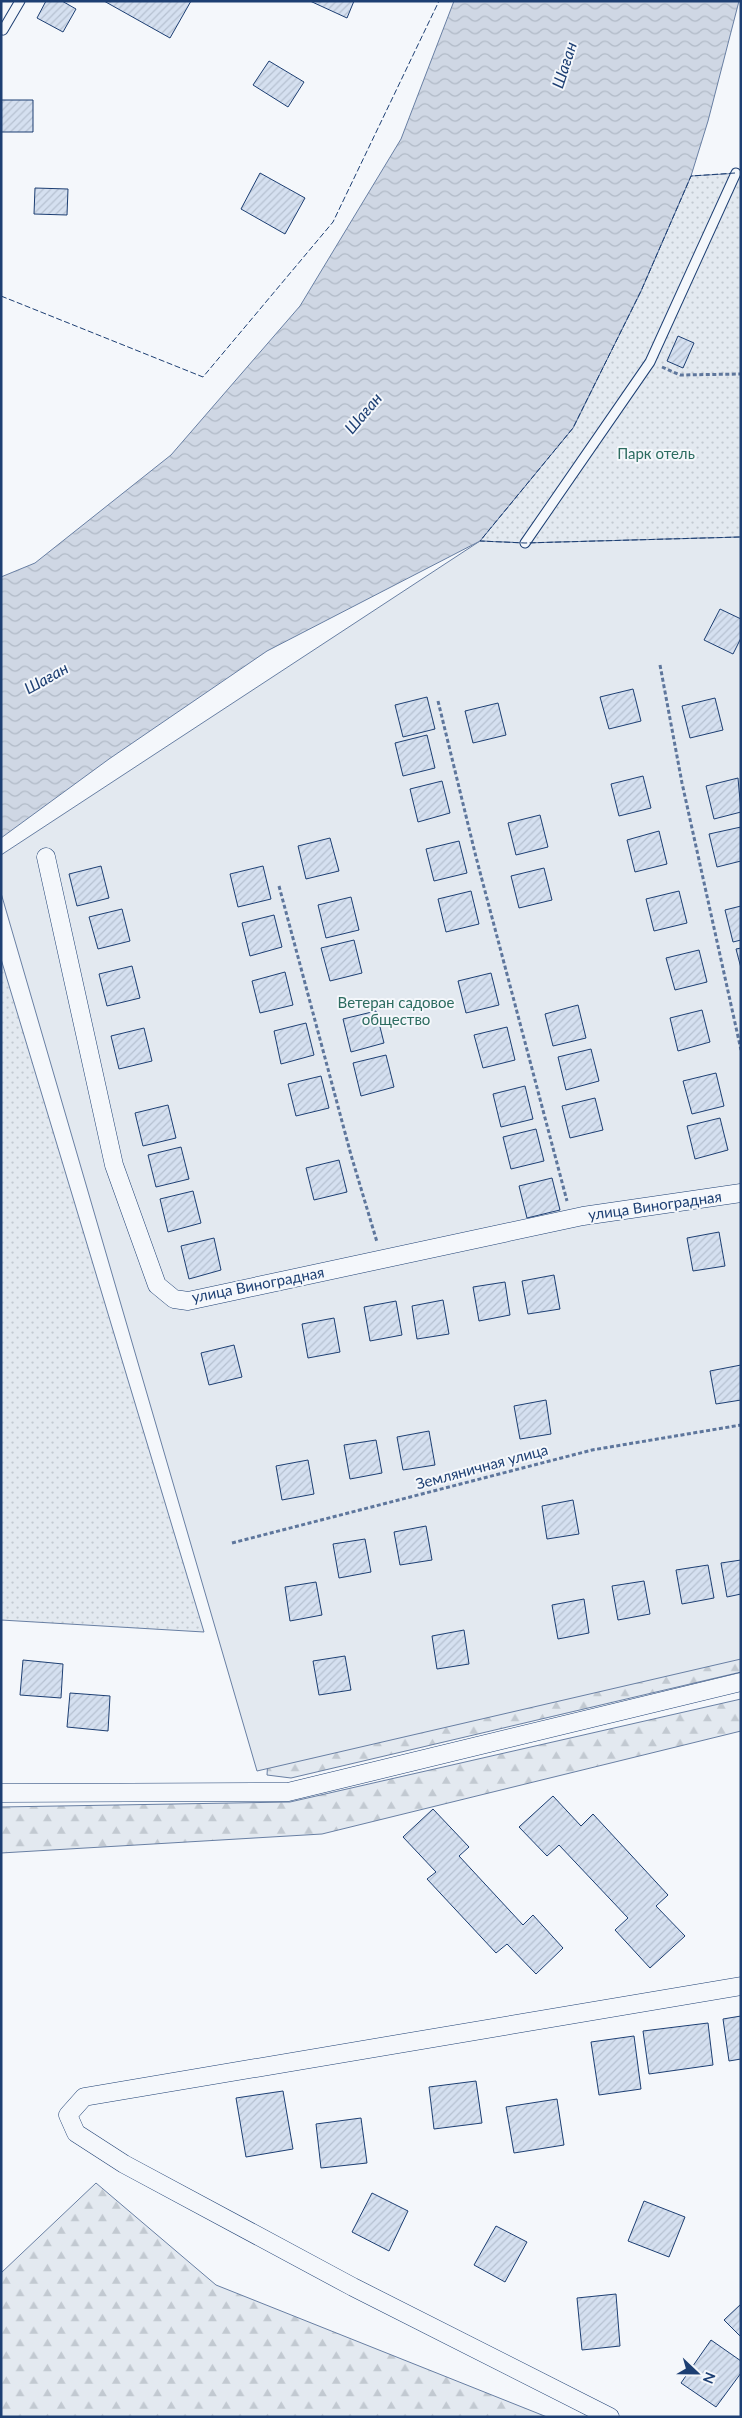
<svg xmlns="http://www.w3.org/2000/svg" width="742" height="2418" viewBox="0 0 742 2418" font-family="Lato,sans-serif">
	<defs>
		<pattern id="forest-firs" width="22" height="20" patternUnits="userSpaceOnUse" patternTransform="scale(1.25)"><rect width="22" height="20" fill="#e3e9f0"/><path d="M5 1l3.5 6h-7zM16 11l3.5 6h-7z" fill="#c2c9d1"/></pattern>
		<pattern id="park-dots" width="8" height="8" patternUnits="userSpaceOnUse" patternTransform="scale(1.25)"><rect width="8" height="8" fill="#e3e9f0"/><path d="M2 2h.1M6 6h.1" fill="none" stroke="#c2c9d1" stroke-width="1.8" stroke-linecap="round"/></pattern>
		<pattern id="water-waves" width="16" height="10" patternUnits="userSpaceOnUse" patternTransform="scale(1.25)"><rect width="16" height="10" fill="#cfd7e4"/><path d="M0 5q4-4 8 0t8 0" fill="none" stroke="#b1bac7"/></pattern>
		<pattern id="building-hatch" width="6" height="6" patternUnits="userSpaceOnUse" patternTransform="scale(1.25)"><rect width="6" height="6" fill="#d5e0f0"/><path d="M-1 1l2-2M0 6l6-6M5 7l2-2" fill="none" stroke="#b6c1d1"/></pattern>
	</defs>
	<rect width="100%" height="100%" fill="#f4f7fb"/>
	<path fill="url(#forest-firs)" stroke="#687fa3" d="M741,1647V1672L291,1778L267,1775L268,1758Z
		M741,1699V1731L322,1834L1,1853V1807L290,1802Z
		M96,2183L216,2285L547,2417H1V2273Z"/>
	<path fill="url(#park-dots)" stroke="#687fa3" d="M741,173V537L525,543L480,541L573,428L641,291L691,176Z
		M1,959L204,1632L1,1620Z"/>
	<path fill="#e3e9f0" stroke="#687fa3" d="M741,537V1659L257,1771L1,893V855L480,541L525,543Z"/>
	<path fill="url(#water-waves)" stroke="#687fa3" d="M454,1H739L708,121L691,176L641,291L573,428L480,541L267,651L109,759L1,838V577L35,563L171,455L300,306L401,139Z"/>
	<path fill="url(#building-hatch)" stroke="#1d3f73" d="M46,1H62L76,9L63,32L37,18Z
		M104,1H191L170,38Z
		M310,1H354L347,18Z
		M269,61L304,82L288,107L253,85Z
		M1,100H33V132H1Z
		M260,173L305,198L285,234L241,209Z
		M35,188L68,189L67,215L34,214Z
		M678,336L694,343L683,368L667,361Z
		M720,609L741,619V638L733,654L704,640Z
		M633,689L641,721L609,729L600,697Z
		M427,697L435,729L403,737L395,705Z
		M715,698L723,730L690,738L682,706Z
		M498,703L506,735L473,743L465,711Z
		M427,735L435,768L403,776L395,743Z
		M643,776L651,808L619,816L611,784Z
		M738,778L741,812L714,819L706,786Z
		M442,781L450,813L418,822L410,789Z
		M540,815L548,847L516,855L508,823Z
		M741,827V861L717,867L709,834Z
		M659,831L667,864L635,872L627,840Z
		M330,838L339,871L306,879L298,846Z
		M459,841L467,873L434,881L426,849Z
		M101,866L109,898L77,906L69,874Z
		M263,866L271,899L238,907L230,874Z
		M544,868L552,900L519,908L511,876Z
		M471,891L479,924L446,932L438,899Z
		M679,891L687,923L654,931L646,899Z
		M351,897L359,930L326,938L318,905Z
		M741,906V940L733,942L725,910Z
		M122,909L130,941L98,949L89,917Z
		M274,915L282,947L250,956L242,923Z
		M354,940L362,973L330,981L321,948Z
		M741,948V968L736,949Z
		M699,950L707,982L675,990L666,958Z
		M132,966L140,998L107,1006L99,974Z
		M285,972L293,1005L260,1013L252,981Z
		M491,973L499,1005L466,1013L458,981Z
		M578,1005L586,1038L553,1046L545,1014Z
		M702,1010L710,1042L678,1051L670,1018Z
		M376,1011L384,1043L351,1052L343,1019Z
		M306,1023L314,1055L281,1064L274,1031Z
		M507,1027L515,1060L483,1068L474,1035Z
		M144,1028L152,1061L119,1069L111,1036Z
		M591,1049L599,1081L566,1090L558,1057Z
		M386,1055L394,1087L361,1096L353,1063Z
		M716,1073L724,1106L692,1114L683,1081Z
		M321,1076L329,1108L296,1116L288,1084Z
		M525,1086L533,1119L501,1127L493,1094Z
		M595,1098L603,1130L570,1138L562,1106Z
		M168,1105L176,1138L143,1146L135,1113Z
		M720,1118L728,1150L695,1159L687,1126Z
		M536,1129L544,1161L511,1169L503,1137Z
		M181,1147L189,1179L156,1187L148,1155Z
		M339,1160L347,1192L314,1200L306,1168Z
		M552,1178L560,1210L527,1218L519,1186Z
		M193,1191L201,1223L168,1232L160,1199Z
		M719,1232L725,1266L693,1271L687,1238Z
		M214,1238L221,1270L189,1279L181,1246Z
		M554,1275L560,1309L528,1314L522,1281Z
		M505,1282L510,1315L479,1321L473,1287Z
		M443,1300L449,1334L417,1339L412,1306Z
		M396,1301L402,1335L370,1341L364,1307Z
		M334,1318L340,1352L308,1358L302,1324Z
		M234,1345L242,1377L209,1385L201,1353Z
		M741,1365V1400L716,1404L710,1371Z
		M546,1400L551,1434L520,1439L514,1406Z
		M429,1431L435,1465L403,1470L397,1437Z
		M376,1440L382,1473L350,1479L344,1445Z
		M308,1460L314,1494L282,1500L276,1466Z
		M573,1500L579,1534L547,1539L542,1506Z
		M426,1526L432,1560L400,1565L394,1532Z
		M365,1539L371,1572L339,1578L333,1544Z
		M741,1560V1594L727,1597L721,1563Z
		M708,1565L714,1598L682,1604L676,1570Z
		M644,1581L650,1614L618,1620L612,1586Z
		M316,1582L322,1615L290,1621L285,1587Z
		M584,1599L589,1633L558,1639L552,1605Z
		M464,1630L469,1664L437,1669L432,1636Z
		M345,1656L351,1690L319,1695L313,1661Z
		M23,1660L63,1664L61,1698L20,1695Z
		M70,1693L110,1696L108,1731L67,1727Z
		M553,1796L581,1826L593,1814L668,1895L656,1906L685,1936L650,1968L615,1930L628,1918L559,1845L547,1856L519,1827Z
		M433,1809L469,1847L459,1856L523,1925L533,1915L563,1948L536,1974L507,1944L496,1953L427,1879L436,1872L403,1837Z
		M741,2016V2059L729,2061L723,2019Z
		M708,2023L713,2065L649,2074L643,2031Z
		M634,2036L641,2089L599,2095L591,2042Z
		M476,2081L482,2123L434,2129L429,2087Z
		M283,2091L293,2149L246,2157L236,2098Z
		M557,2099L564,2145L514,2153L506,2107Z
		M361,2118L367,2163L321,2168L316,2124Z
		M372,2193L408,2211L389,2251L352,2232Z
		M644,2201L685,2217L669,2257L628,2241Z
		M496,2226L527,2242L505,2282L474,2265Z
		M616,2294L620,2346L582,2350L577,2298Z
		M741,2304V2337L724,2320Z
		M711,2340L741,2361V2373L716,2407L681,2383Z"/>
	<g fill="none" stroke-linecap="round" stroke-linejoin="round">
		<g stroke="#1d3f73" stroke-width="11">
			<path id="service" d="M1,29L3,30L20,1
				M525,543L650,362L736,173"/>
		</g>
		<g stroke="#1d3f73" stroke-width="19">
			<path id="minor" d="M46,857L114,1165L157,1285L174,1299L188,1301L583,1216L741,1193
				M1,1793L288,1792L741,1682
				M610,2417L353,2287L124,2164L76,2133L68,2115L84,2097L741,1986"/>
		</g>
		<path stroke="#5e769c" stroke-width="3" stroke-dasharray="4 2.5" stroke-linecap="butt" d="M662,367L680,375L741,374
			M660,665L682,783L741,1050
			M438,701L476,857L567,1201
			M279,886L351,1155L377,1242
			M232,1543L592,1450L741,1425"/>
		<use href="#service" stroke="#f4f7fb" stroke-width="9"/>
		<use href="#minor" stroke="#f4f7fb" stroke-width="18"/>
		<path stroke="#1d3f73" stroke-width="1" stroke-dasharray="6 2.5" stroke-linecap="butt" d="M735,173L691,176L641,291L573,428L480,541L525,543L741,537
			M1,296L203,377L333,222L439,1"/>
	</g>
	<g text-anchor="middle" stroke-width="4" stroke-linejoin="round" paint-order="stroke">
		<g font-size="15" fill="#2c6c60" stroke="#f4f7fb">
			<text x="656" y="459">Парк отель</text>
			<text x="396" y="1008">Ветеран садовое<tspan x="396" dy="17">общество</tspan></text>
		</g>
		<g font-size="15" fill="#1d3f73" stroke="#f4f7fb">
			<text transform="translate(655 1206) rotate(-8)" y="5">улица Виноградная</text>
			<text transform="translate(258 1285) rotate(-11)" y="5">улица Виноградная</text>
			<text transform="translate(482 1467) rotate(-15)" y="5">Земляничная улица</text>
		</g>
		<g font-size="16" font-style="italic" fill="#1d3f73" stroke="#f4f7fb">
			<text transform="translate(564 65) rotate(-72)" y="6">Шаған</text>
			<text transform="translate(363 413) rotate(-50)" y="6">Шаған</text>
			<text transform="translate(46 678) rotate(-29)" y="6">Шаған</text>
		</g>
	</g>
	<rect width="742" height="2418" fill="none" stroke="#1d3f73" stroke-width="5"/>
	<g transform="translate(697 2373) rotate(112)" stroke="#f4f7fb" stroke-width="4" paint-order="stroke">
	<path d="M0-4L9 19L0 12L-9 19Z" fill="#1d3f73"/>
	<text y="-8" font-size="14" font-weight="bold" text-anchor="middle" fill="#1d3f73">N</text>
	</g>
</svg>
